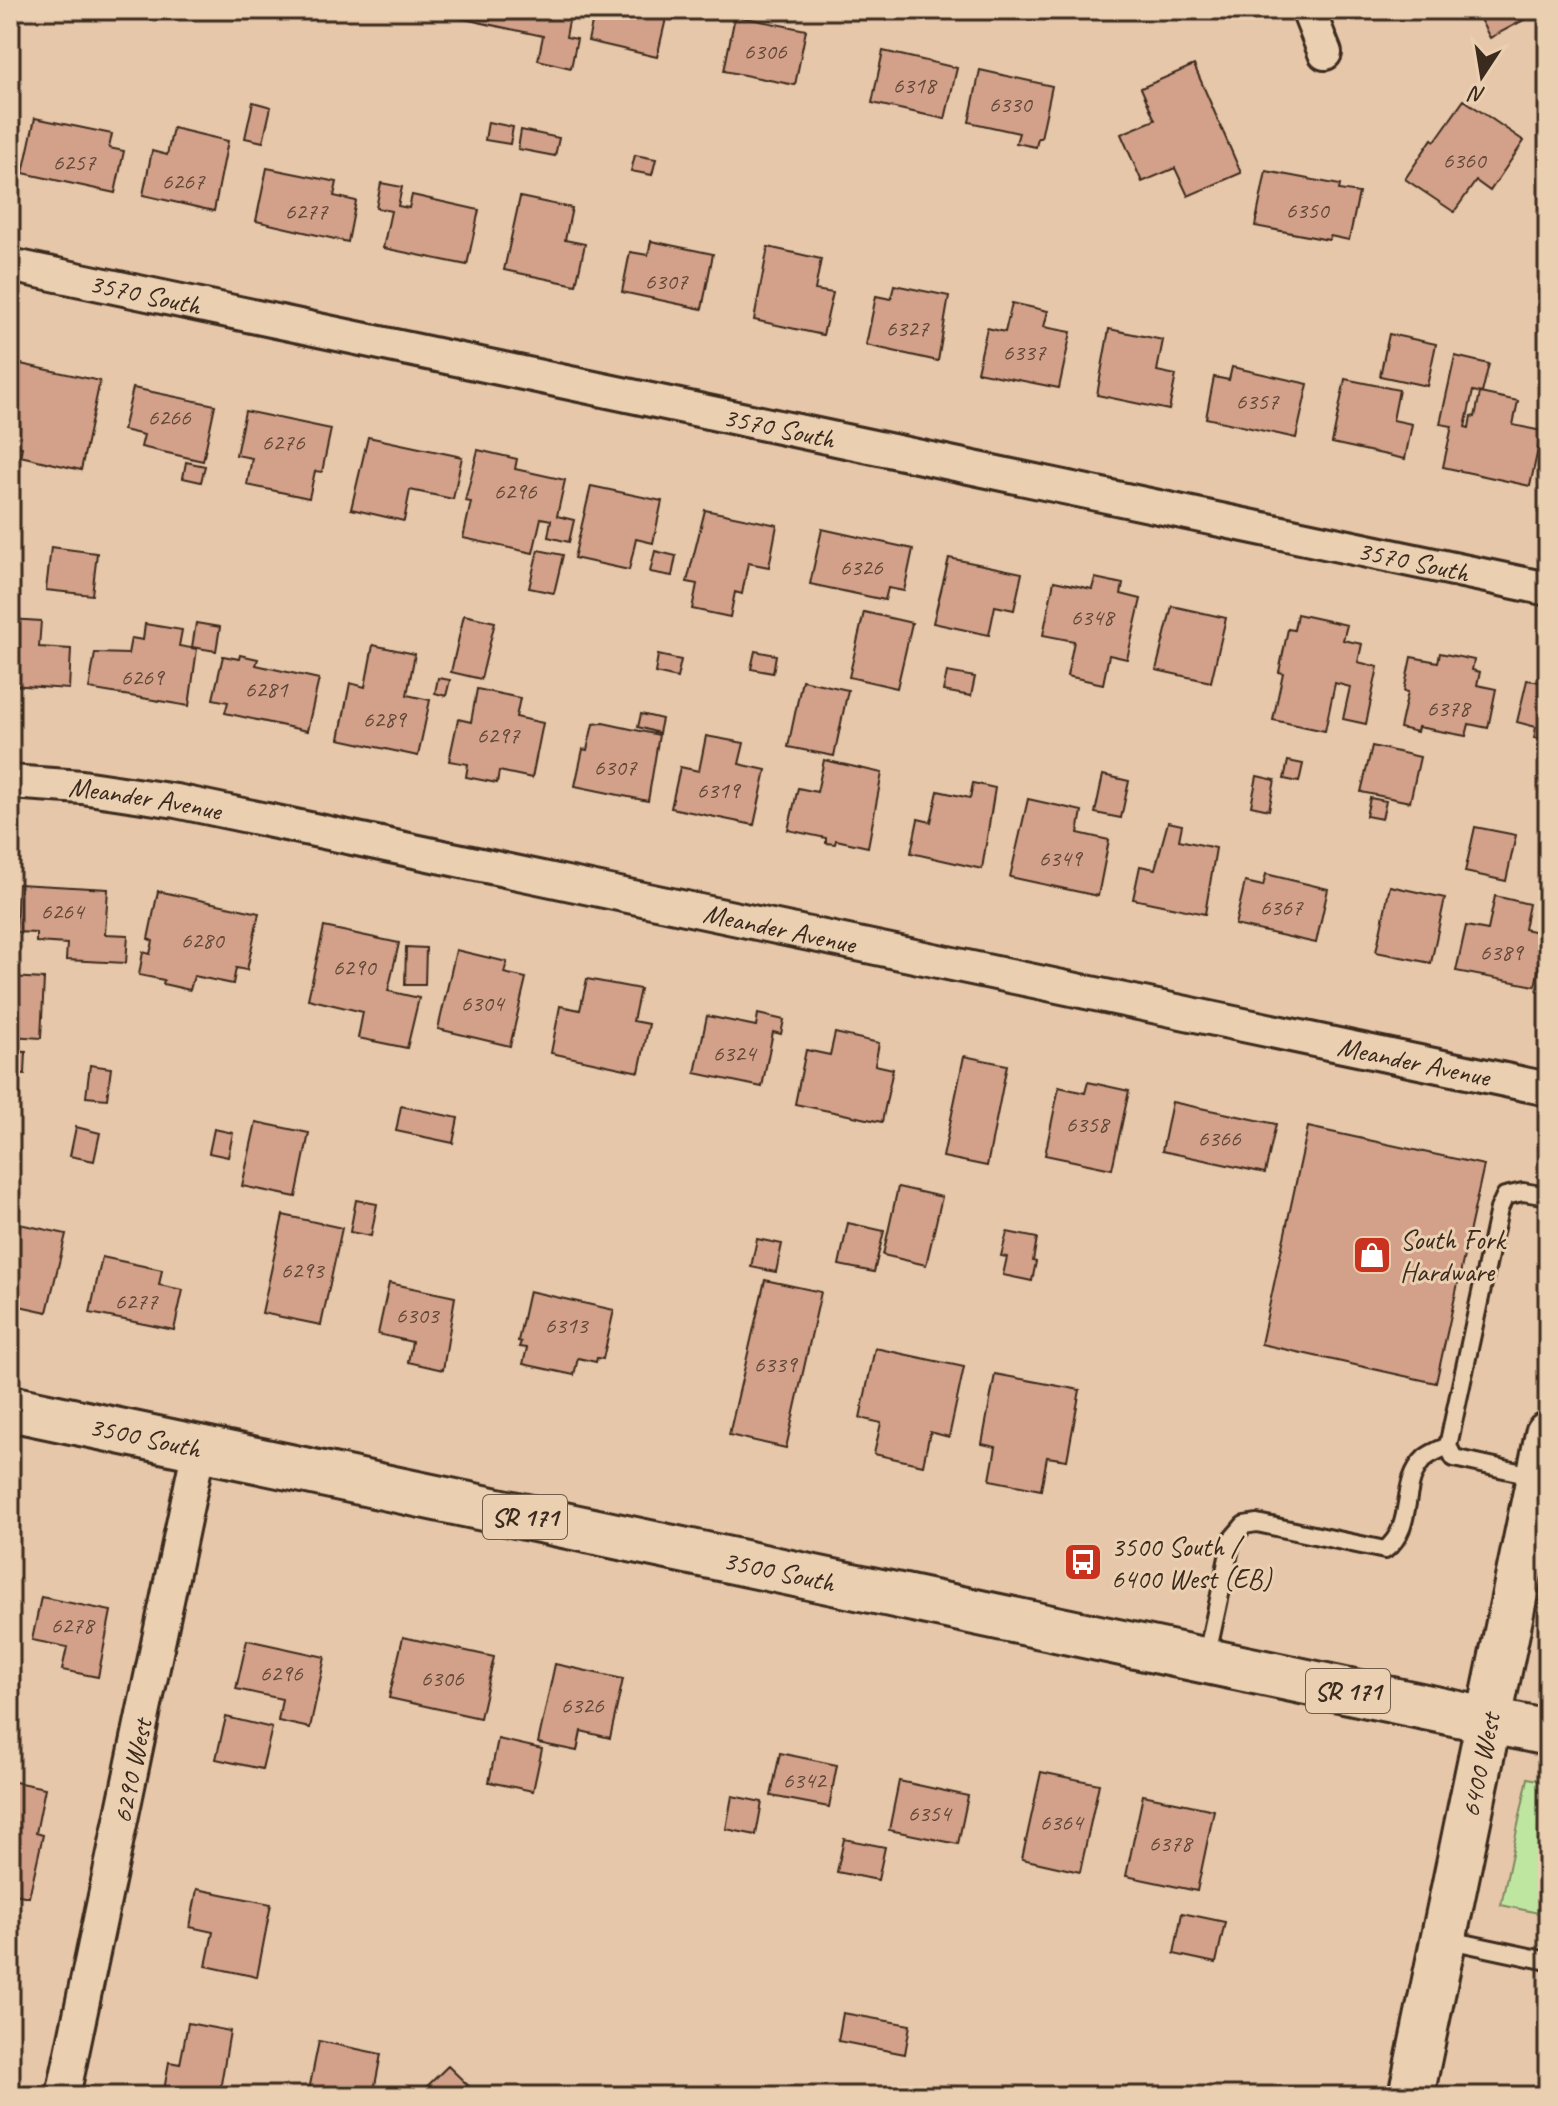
<svg xmlns="http://www.w3.org/2000/svg" width="1558" height="2106" viewBox="0 0 1558 2106" font-family="Caveat,sans-serif">
	<rect width="100%" height="100%" fill="#e7c7aa"/>
	<filter id="ink" filterUnits="userSpaceOnUse"><feTurbulence type="fractalNoise" baseFrequency=".0125" numOctaves="2"/><feDisplacementMap in="SourceGraphic" scale="16" xChannelSelector="R" yChannelSelector="G"/><feConvolveMatrix kernelMatrix="1 2 1 2 8 2 1 2 1" color-interpolation-filters="sRGB"/></filter>
	<g filter="url(#ink)">
		<path fill="#bfe6a1" stroke="#7d8860" stroke-width="2" d="M1528,1778L1548,1782V1915L1501,1905Z"/>
		<path fill="#d3a189" stroke="#3b2a1e" stroke-width="2" d="M460,10H571L566,37L577,39L571,68L538,60L543,36L459,18Z
			M595,10H668L657,57L588,41Z
			M1475,10H1543L1490,38Z
			M735,16L806,30L795,85L724,71Z
			M883,51L957,68L945,119L872,103Z
			M1194,65L1241,173L1188,196L1175,168L1142,182L1121,134L1155,120L1141,88Z
			M980,70L1052,86L1041,138H1038L1036,147L1016,143L1019,133L969,122Z
			M1464,100L1524,141L1490,191L1476,181L1454,212L1405,179L1432,139L1435,141Z
			M253,102L271,107L263,142L245,138Z
			M35,118L112,134L109,148L124,151L115,193L23,173Z
			M488,122L513,127L510,144L485,140Z
			M173,128L228,141L214,211L143,195L152,151L167,155Z
			M521,130L559,138L555,156L518,149Z
			M635,155L656,159L652,175L631,171Z
			M267,168L337,182L334,196L356,201L348,242L256,221Z
			M1266,171L1340,185L1339,190L1359,193L1349,240L1330,236L1329,240L1255,226Z
			M381,183L402,187L398,206L409,208L412,195L479,210L467,265L383,248L391,211L376,208Z
			M520,197L572,208L565,240L585,244L576,285L504,270Z
			M651,241L713,254L702,309L622,292L630,252L648,255Z
			M768,247L821,259L815,290L833,293L823,335L754,320Z
			M894,285L949,296L938,361L866,345L876,296L891,299Z
			M1012,303L1048,311L1044,327L1071,332L1059,388L977,372L987,328L1005,332Z
			M1109,329L1163,340L1157,371L1176,375L1169,410L1097,395Z
			M1389,334L1436,344L1427,386L1380,376Z
			M1455,356L1489,364L1482,393L1473,391L1465,427L1469,428L1471,416L1475,417L1480,393L1518,401L1513,425L1542,431L1530,486L1443,467L1452,426L1440,424Z
			M16,363L100,381L81,470L20,456L22,447L10,445V387Z
			M1232,367L1308,384L1296,438L1206,418L1214,377L1229,380Z
			M1345,379L1399,390L1393,420L1412,424L1405,459L1332,443Z
			M133,388L215,405L203,461L141,447L144,435L123,430Z
			M245,411L331,429L322,472L315,471L309,498L247,485L252,458L236,455Z
			M368,437L462,457L453,499L410,490L404,521L351,509Z
			M478,450L517,459L515,469L565,480L557,516L574,520L569,542L548,537L551,520L541,518L533,553L463,538L471,502L465,501Z
			M186,462L205,466L201,482L183,478Z
			M591,486L662,501L653,543L636,539L629,570L574,558Z
			M705,510L777,525L769,567L748,563L742,594L735,592L730,617L692,609L697,584L687,582Z
			M10,515L15,516L13,535H10Z
			M822,529L913,549L904,591L888,588L885,600L810,584Z
			M51,547L97,553L92,595L46,590Z
			M538,550L563,555L554,593L529,588Z
			M655,551L676,556L672,576L650,572Z
			M949,558L1022,573L1014,610L995,606L989,635L933,623Z
			M1095,578L1123,584L1121,594L1141,599L1127,659L1109,655L1103,684L1067,676L1074,641L1043,635L1054,581L1092,589Z
			M1172,606L1226,618L1211,682L1156,670Z
			M864,612L912,623L897,688L849,677Z
			M1297,614L1347,625L1343,640L1362,644L1358,662L1378,667L1366,724L1343,719L1350,687L1335,683L1325,731L1273,720L1283,673L1279,672L1288,629L1294,630Z
			M464,615L495,622L481,679L451,672Z
			M10,619L41,621L39,647L71,649L69,689L10,685Z
			M196,623L220,627L216,651L192,647Z
			M145,624L182,630L179,646L197,649L189,706L89,689L95,653L128,654L131,638L143,640Z
			M373,645L415,654L407,695L430,700L418,756L339,739L350,683L365,687Z
			M755,651L776,655L773,673L751,669Z
			M1440,653L1474,660L1472,670L1480,672L1477,685L1496,689L1488,728L1469,724L1466,736L1418,727L1417,732L1400,728L1408,692L1404,691L1411,657L1438,662Z
			M240,655L258,659L256,665L319,679L307,731L225,713L228,702L213,699L223,656L239,659Z
			M658,655L681,660L677,678L655,673Z
			M947,672L975,677L971,696L943,691Z
			M438,678L450,680L446,696L435,693Z
			M802,680L848,690L834,756L788,747Z
			M1527,680L1548,683V741L1534,738L1536,727L1517,722Z
			M477,689L520,698L516,717L543,723L532,778L499,771L497,783L466,777L468,764L449,761L458,719L471,722Z
			M641,714L662,719L659,733L638,727Z
			M603,723L659,735L648,801L575,786L583,749L587,750L593,724Z
			M706,736L744,743L739,764L766,770L754,825L671,808L680,767L699,771Z
			M1372,746L1420,757L1410,802L1361,792Z
			M824,760L882,773L868,847L836,840L835,844L826,843V838L788,830L798,788L817,792Z
			M1288,761L1303,764L1299,782L1284,779Z
			M1103,775L1129,781L1121,818L1095,813Z
			M1257,776L1275,780L1269,810L1251,806Z
			M973,783L995,788L982,869L911,853L918,819L931,822L938,791L970,798Z
			M1370,798L1386,801L1382,819L1366,816Z
			M1028,799L1082,811L1078,833L1109,840L1098,896L1010,877Z
			M1168,822L1182,825L1179,840L1216,848L1205,914L1133,899L1140,866L1155,869Z
			M1475,827L1516,835L1506,881L1465,872Z
			M1266,874L1328,889L1316,943L1235,925L1245,882L1263,886Z
			M18,884L108,889L105,934L128,935L126,963L66,960L67,944L36,942V933L16,932Z
			M1390,886L1445,898L1431,963L1376,952Z
			M158,891L259,913L247,970L236,968L233,984L194,976L190,990L163,984L164,980L139,975L143,952L150,954L153,941L148,939Z
			M1495,896L1529,904L1524,929L1547,934L1535,986L1456,971L1466,926L1488,930Z
			M324,927L399,943L388,991L419,998L407,1048L358,1038L363,1012L308,999Z
			M406,947L426,948L425,985H405Z
			M456,950L507,962L504,973L526,978L510,1046L438,1029Z
			M10,977L44,979L41,1038L10,1036Z
			M587,979L640,989L633,1021L649,1024L639,1072L551,1053L560,1006L580,1010Z
			M758,1014L784,1020L781,1034L773,1032L762,1087L695,1073L707,1016L756,1026Z
			M835,1033L879,1043L875,1065L893,1069L882,1122L795,1104L806,1050L830,1055Z
			M10,1051L26,1052L25,1074L10,1073Z
			M964,1056L1007,1065L987,1166L943,1157Z
			M90,1065L111,1068L107,1099L86,1097Z
			M1088,1082L1129,1091L1112,1169L1045,1155L1059,1087L1085,1093Z
			M1172,1102L1276,1124L1265,1173L1162,1151Z
			M401,1106L458,1118L453,1143L396,1131Z
			M256,1122L309,1133L296,1197L242,1186Z
			M76,1127L100,1133L94,1161L70,1156Z
			M1308,1127L1484,1165L1436,1383L1261,1344Z
			M214,1129L233,1133L228,1157L209,1153Z
			M898,1187L942,1197L926,1265L883,1255Z
			M356,1200L377,1204L371,1236L350,1232Z
			M283,1215L342,1228L321,1325L262,1313Z
			M10,1222L66,1234L47,1312L10,1304Z
			M848,1223L884,1231L874,1272L839,1265Z
			M1007,1232L1037,1238L1033,1261L1036,1262L1032,1281L1003,1275L1007,1257L1001,1256Z
			M757,1239L782,1244L776,1272L751,1267Z
			M102,1257L162,1270L159,1285L183,1290L174,1330L90,1313Z
			M765,1280L821,1292L786,1448L729,1435Z
			M389,1283L455,1297L443,1370L408,1362L412,1342L378,1334Z
			M529,1291L614,1310L603,1359L597,1358L596,1362L578,1358L574,1375L523,1364L527,1348L519,1347L521,1342L518,1341Z
			M875,1348L964,1367L949,1437L930,1432L923,1465L874,1454L881,1423L860,1418Z
			M995,1374L1080,1390L1067,1460L1047,1457L1041,1490L990,1480L996,1447L982,1444Z
			M41,1597L111,1611L98,1677L62,1670L67,1647L32,1640Z
			M403,1637L494,1657L480,1718L389,1698Z
			M247,1640L325,1657L310,1728L278,1721L282,1699L236,1689Z
			M555,1664L623,1679L610,1738L581,1731L577,1751L538,1743Z
			M226,1717L272,1728L262,1769L216,1759Z
			M498,1739L542,1749L533,1791L489,1782Z
			M780,1753L837,1765L829,1807L771,1796Z
			M1041,1772L1099,1784L1080,1872L1022,1859Z
			M10,1781L45,1788L36,1833L43,1835L29,1897L10,1893Z
			M899,1781L968,1796L958,1844L889,1830Z
			M1143,1795L1214,1810L1197,1891L1126,1876Z
			M732,1796L762,1802L756,1835L726,1829Z
			M844,1839L885,1847L878,1880L837,1872Z
			M197,1889L271,1904L257,1977L206,1966L213,1932L190,1927Z
			M1182,1913L1225,1922L1216,1963L1174,1954Z
			M843,2013L910,2025L905,2054L838,2041Z
			M188,2023L230,2031L219,2096H163L169,2062L180,2064Z
			M319,2041L381,2054L373,2096L308,2095Z
			M448,2066L479,2096H417Z"/>
		<g fill="none" stroke-linecap="round" stroke-linejoin="round">
			<g stroke="#3b2a1e" stroke-width="22">
				<path id="lane" d="M1536,1476L1454,1458L1448,1446L1499,1209L1505,1196L1523,1192L1548,1196
					M1206,1659L1232,1539L1244,1525L1257,1523L1385,1550C1417,1525 1398,1483 1425,1458C1431,1453 1441,1449 1448,1446
					M1445,1939L1548,1961"/>
			</g>
			<g stroke="#3b2a1e" stroke-width="38">
				<g id="street">
					<path d="M1308,10L1325,53"/>
					<path id="s1" d="M10,265L1548,589"/>
					<path id="s2" d="M10,782L82,787L176,801L1548,1089"/>
					<path id="s3" d="M63,2096L199,1448"/>
				</g>
			</g>
			<g stroke="#3b2a1e" stroke-width="50">
				<g id="secondary">
					<path id="s4" d="M1411,2096L1548,1434"/>
				</g>
			</g>
			<g stroke="#3b2a1e" stroke-width="50">
				<g id="primary">
					<path id="s5" d="M10,1408L1548,1733"/>
				</g>
			</g>
			<use href="#lane" stroke="#eacfb1" stroke-width="16"/>
			<use href="#street" stroke="#eacfb1" stroke-width="32"/>
			<use href="#secondary" stroke="#eacfb1" stroke-width="44"/>
			<use href="#primary" stroke="#eacfb1" stroke-width="44"/>
		</g>
	</g>
	<defs>
		<g id="shop-square" transform="scale(2)"><rect x="-9" y="-9" width="18" height="18" rx="4" fill="#c8321e" stroke="#eacfb1"/><path d="M-5-2.5h2.3a2.7 3.5 0 0 1 5.4 0H5L5.5 6h-11ZM-1.5-2.5h3a1.5 2.3 0 0 0-3 0Z" fill="#fff"/></g>
		<g id="bus-square" transform="scale(2)"><rect x="-9" y="-9" width="18" height="18" rx="4" fill="#c8321e" stroke="#eacfb1"/><path d="M-5-6H5V4H4V6H2V4H-2V6H-4V4H-5ZM-3.5-4V0h7V-4ZM-3.5 1.2v1.5H-2V1.2ZM2 1.2v1.5H3.5V1.2Z" fill="#fff"/></g>
	</defs>
	<g fill-rule="evenodd">
		<use href="#shop-square" x="1372" y="1255"/>
		<use href="#bus-square" x="1083" y="1562"/>
	</g>
	<g text-anchor="middle" stroke-width="6" stroke-linejoin="round" paint-order="stroke">
		<g font-size="24" fill="#614839">
			<text x="765" y="59">6306</text>
			<text x="914" y="93">6318</text>
			<text x="1010" y="112">6330</text>
			<text x="1464" y="168">6360</text>
			<text x="74" y="170">6257</text>
			<text x="183" y="189">6267</text>
			<text x="1307" y="218">6350</text>
			<text x="306" y="219">6277</text>
			<text x="666" y="289">6307</text>
			<text x="907" y="336">6327</text>
			<text x="1024" y="360">6337</text>
			<text x="1257" y="409">6357</text>
			<text x="169" y="425">6266</text>
			<text x="283" y="450">6276</text>
			<text x="515" y="499">6296</text>
			<text x="861" y="575">6326</text>
			<text x="1092" y="625">6348</text>
			<text x="142" y="685">6269</text>
			<text x="266" y="697">6281</text>
			<text x="1448" y="716">6378</text>
			<text x="384" y="727">6289</text>
			<text x="498" y="743">6297</text>
			<text x="615" y="775">6307</text>
			<text x="718" y="798">6319</text>
			<text x="1060" y="866">6349</text>
			<text x="1281" y="915">6367</text>
			<text x="62" y="919">6264</text>
			<text x="202" y="948">6280</text>
			<text x="1501" y="960">6389</text>
			<text x="354" y="975">6290</text>
			<text x="482" y="1011">6304</text>
			<text x="734" y="1061">6324</text>
			<text x="1087" y="1132">6358</text>
			<text x="1219" y="1146">6366</text>
			<text x="302" y="1278">6293</text>
			<text x="136" y="1309">6277</text>
			<text x="417" y="1323">6303</text>
			<text x="566" y="1333">6313</text>
			<text x="775" y="1372">6339</text>
			<text x="72" y="1633">6278</text>
			<text x="281" y="1681">6296</text>
			<text x="442" y="1686">6306</text>
			<text x="582" y="1713">6326</text>
			<text x="804" y="1788">6342</text>
			<text x="929" y="1821">6354</text>
			<text x="1061" y="1830">6364</text>
			<text x="1170" y="1851">6378</text>
		</g>
		<g fill="#eacfb1" stroke="#705c4a" stroke-width="2">
			<rect x="483" y="1495" width="84" height="44" rx="6"/>
			<rect x="1306" y="1669" width="84" height="44" rx="6"/>
		</g>
		<g font-size="26" font-weight="bold" fill="#3b2a1e">
			<text x="525" y="1526">SR 171</text>
			<text x="1348" y="1700">SR 171</text>
		</g>
		<g font-size="28" fill="#3b2a1e" stroke="#eacfb1">
			<text dy="10" stroke="none"><textPath href="#s1" startOffset="138">3570 South</textPath></text>
			<text dy="10" stroke="none"><textPath href="#s1" startOffset="786">3570 South</textPath></text>
			<text dy="10" stroke="none"><textPath href="#s1" startOffset="1434">3570 South</textPath></text>
			<text dy="10" stroke="none"><textPath href="#s2" startOffset="136">Meander Avenue</textPath></text>
			<text dy="10" stroke="none"><textPath href="#s2" startOffset="784">Meander Avenue</textPath></text>
			<text dy="10" stroke="none"><textPath href="#s2" startOffset="1432">Meander Avenue</textPath></text>
			<text dy="10" stroke="none"><textPath href="#s5" startOffset="138">3500 South</textPath></text>
			<text dy="10" stroke="none"><textPath href="#s5" startOffset="786">3500 South</textPath></text>
			<text dy="10" stroke="none"><textPath href="#s4" startOffset="338">6400 West</textPath></text>
			<text dy="10" stroke="none"><textPath href="#s3" startOffset="332">6290 West</textPath></text>
		</g>
		<g font-size="28" fill="#3b2a1e" stroke="#eacfb1" text-anchor="start">
			<text x="1400" y="1249">South Fork<tspan x="1400" dy="32">Hardware</tspan></text>
			<text x="1111" y="1556">3500 South /<tspan x="1111" dy="32">6400 West (EB)</tspan></text>
		</g>
	</g>
	<rect width="1558" height="2106" fill="none" stroke="#eacfb1" stroke-width="40"/>
	<rect x="20" y="20" width="1518" height="2066" fill="none" stroke="#3b2a1e" stroke-width="3" filter="url(#ink)"/>
	<g transform="translate(1482 76) rotate(192)" stroke="#eacfb1" stroke-width="6" paint-order="stroke">
	<path d="M0-6L14 30L0 20L-14 30Z" fill="#3b2a1e"/>
	<text y="-12" font-size="22" font-weight="bold" text-anchor="middle" fill="#3b2a1e">N</text>
	</g>
</svg>
